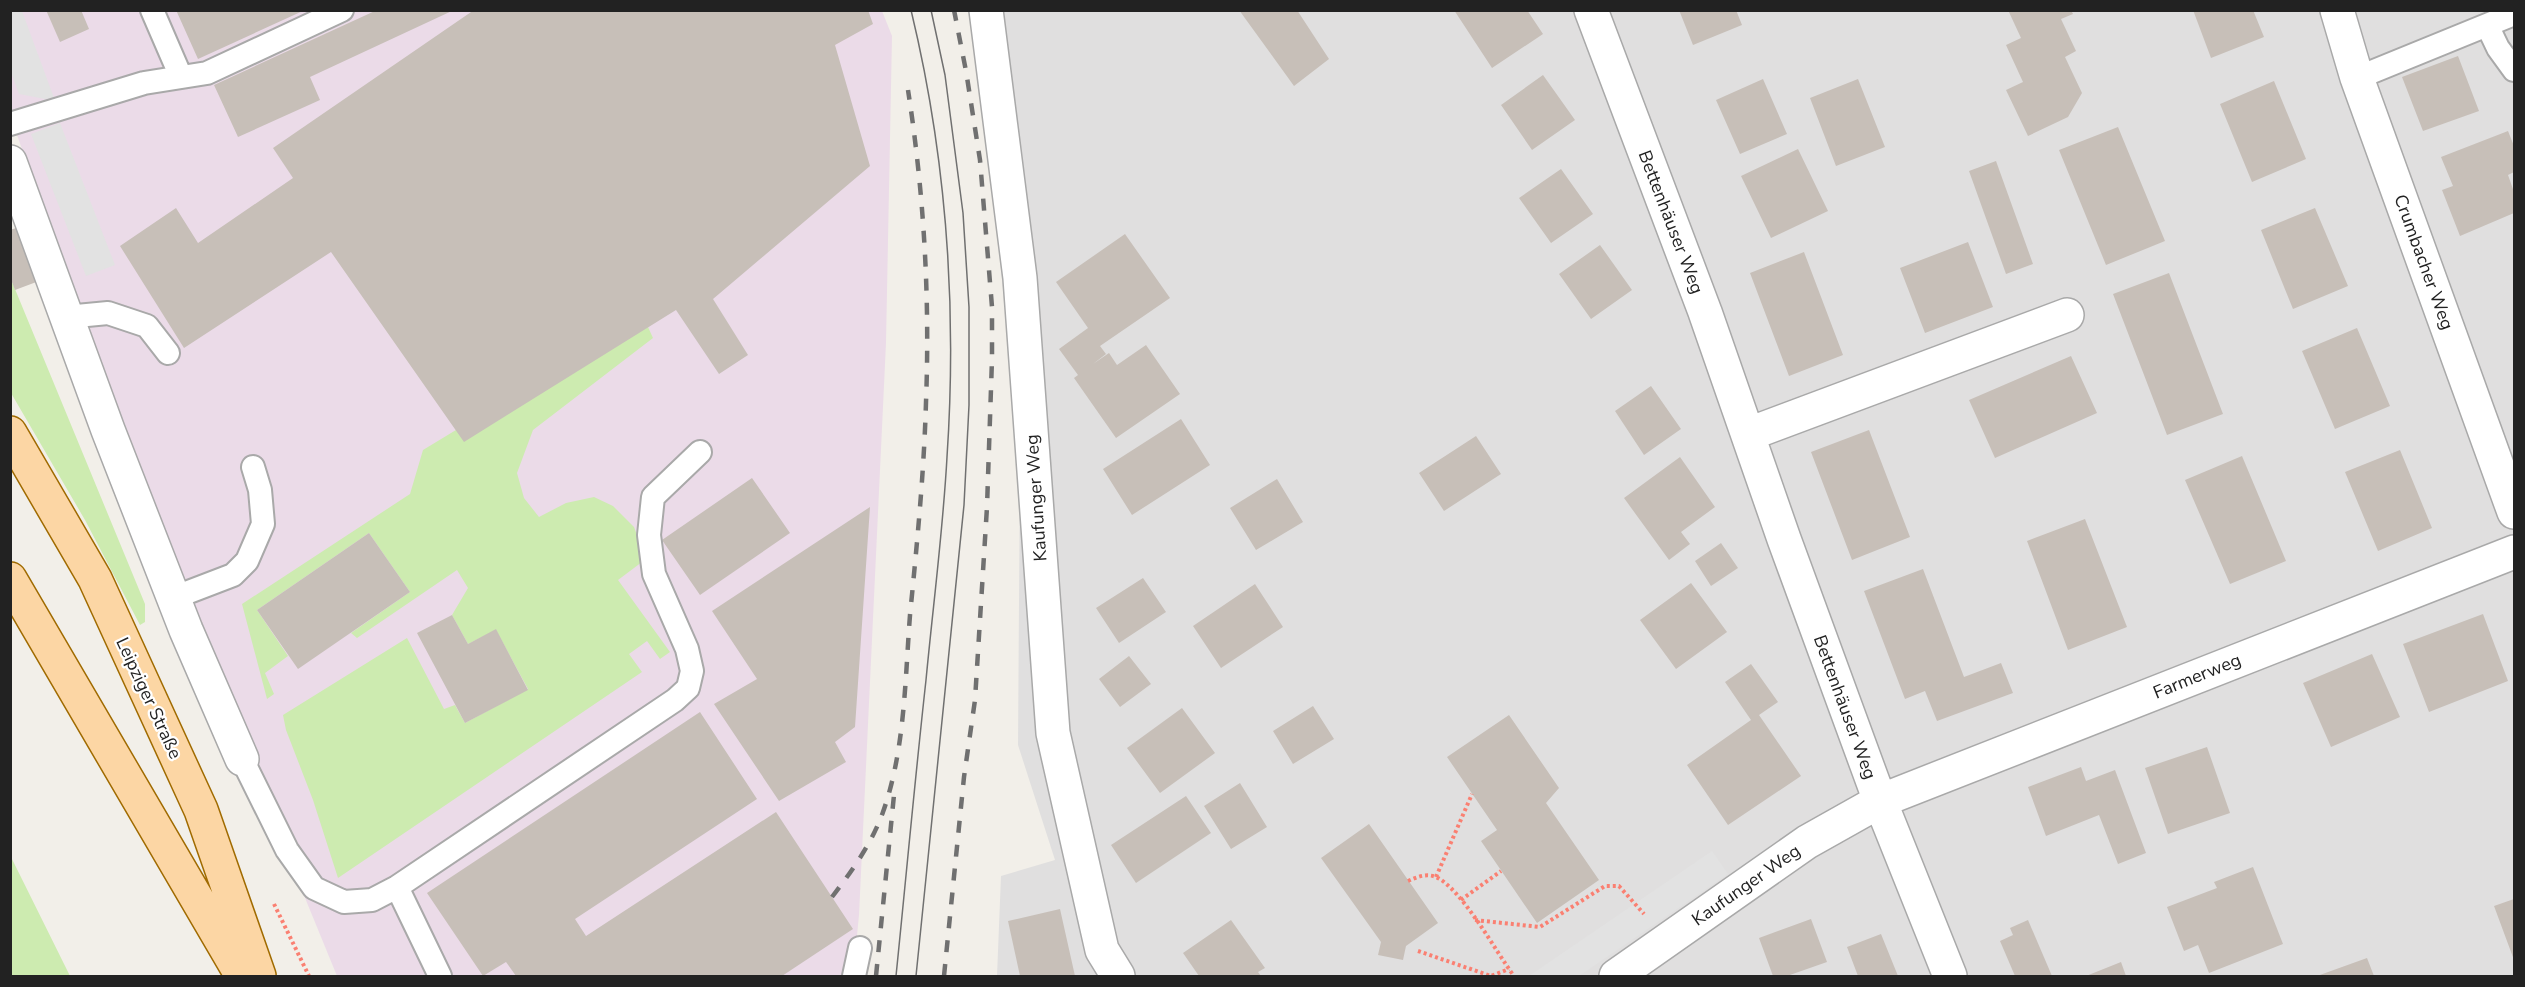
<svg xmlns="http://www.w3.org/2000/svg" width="2525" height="987" viewBox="0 0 2525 987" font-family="'Nunito Sans',sans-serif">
	<rect width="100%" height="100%" fill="#f2efe9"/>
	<path fill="#e0dfdf" d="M972,11H2514V976H997L1001,876L1055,860L1018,745L1020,459L988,140Z"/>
	<path fill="#ebdbe8" d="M10,11H882L892,36L886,343L859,915L853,976H337L170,568L11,118Z"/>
	<path fill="#cdebb0" d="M10,277L145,604V622L140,625L85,520L11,393Z
		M648,327L653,338L533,430L517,473L524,498L539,517L566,503L594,497L613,506L634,527L646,559L618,580L670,652L660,659L647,641L629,654L642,672L338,878L313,800L286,730L283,715L407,638L444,709L455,705L465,723L528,689L496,630L468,644L452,615L468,588L457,570L357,638L351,633L410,592L369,533L257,610L288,656L265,673L274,694L267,699L242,604L410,494L423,450L456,430Z
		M11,857L70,976H11Z"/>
	<path fill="#e2e2e2" d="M11,10L22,11L54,98L45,99L19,94L11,72Z
		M60,123L115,265L86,276L31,134Z
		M1712,851L1728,874L1579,976H1529Z"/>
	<path fill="#c7bfb8" d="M46,10H81L89,29L60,42Z
		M176,10H305L198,59Z
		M377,10H454L310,77L320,100L238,137L214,85Z
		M474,10H868L873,24L835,45L870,166L713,299L748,355L719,374L676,310L464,442L331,252L184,348L120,246L176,208L198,243L293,178L273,148Z
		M1239,10H1297L1329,59L1294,86Z
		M1454,10H1527L1543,34L1492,68Z
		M1679,10H1736L1742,25L1693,45Z
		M2008,10H2071L2073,14L2061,19L2076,51L2065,57L2082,93L2068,117L2028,136L2006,90L2023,82L2006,45L2021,38Z
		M2193,10H2253L2264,37L2211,58Z
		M2458,56L2479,111L2423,131L2402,77Z
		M1543,75L1575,120L1532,150L1501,105Z
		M1763,79L1787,134L1740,154L1716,100Z
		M1858,79L1885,147L1836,166L1810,98Z
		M2274,81L2306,159L2252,182L2220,104Z
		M2118,127L2165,241L2106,265L2059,150Z
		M2508,131L2514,146V172L2508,175L2514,192V213L2460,236L2442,190L2453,186L2441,157Z
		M1798,149L1828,211L1771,238L1741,176Z
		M1996,161L2033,264L2006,274L1969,171Z
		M1561,169L1593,214L1551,243L1519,198Z
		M2315,208L2348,286L2293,309L2261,230Z
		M19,227L39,281L15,290L10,277V230Z
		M1125,234L1170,298L1100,346L1106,354L1093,364L1109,353L1117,365L1146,345L1180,394L1116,438L1074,378L1078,375L1059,349L1088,328L1056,282Z
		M1968,242L1993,307L1925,333L1900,268Z
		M1600,245L1632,290L1591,319L1559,274Z
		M1804,252L1843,355L1789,376L1750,273Z
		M2169,273L2223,414L2167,435L2113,294Z
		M2357,328L2390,406L2335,429L2302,351Z
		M2071,356L2097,413L1995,458L1969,400Z
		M1651,386L1681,429L1644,455L1615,411Z
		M1181,419L1210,465L1132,515L1103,469Z
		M1869,430L1910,537L1852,560L1811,452Z
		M1476,436L1501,474L1444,511L1419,473Z
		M2400,450L2432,528L2378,551L2345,472Z
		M2242,456L2286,561L2230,584L2185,480Z
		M1680,457L1715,507L1681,532L1690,544L1669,560L1624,498Z
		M752,478L790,533L700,595L662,540Z
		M1277,479L1303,522L1256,550L1230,508Z
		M870,507L855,727L835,742L846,762L779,801L714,704L757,679L712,611Z
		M2085,519L2127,627L2068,650L2027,541Z
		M369,533L410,592L298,669L257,610Z
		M1721,543L1738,568L1711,586L1695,561Z
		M1923,569L1964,677L2001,663L2013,693L1937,721L1925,691L1905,699L1864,591Z
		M1143,578L1166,612L1119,643L1096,608Z
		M1691,583L1727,632L1676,669L1640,620Z
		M1255,584L1283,627L1221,668L1193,626Z
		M2483,614L2508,681L2429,712L2403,644Z
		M452,615L468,644L496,629L528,690L465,723L417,633Z
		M2372,654L2400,717L2331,747L2303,683Z
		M1129,656L1151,684L1120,707L1099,679Z
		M1751,664L1778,702L1759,715L1801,776L1728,825L1687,765L1751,720L1725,682Z
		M1313,706L1334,739L1293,764L1273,731Z
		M1182,708L1215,753L1160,793L1127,748Z
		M700,712L757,799L575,919L586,936L776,812L853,929L782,976H516L506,962L483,976L427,893Z
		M1509,715L1559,788L1546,803L1599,880L1537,923L1481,841L1497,830L1447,757Z
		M2207,747L2230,813L2168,834L2145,768Z
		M2081,767L2086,781L2115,770L2146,853L2118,864L2099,815L2046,836L2028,787Z
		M1240,783L1267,827L1231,849L1204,806Z
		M1186,796L1211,833L1136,883L1111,845Z
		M1369,824L1438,923L1406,946L1403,960L1378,955L1381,942L1321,858Z
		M2253,867L2283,944L2209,973L2198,945L2184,951L2167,907L2217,888L2214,882Z
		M2514,899V960L2494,906Z
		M1060,909L1075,976H1020L1008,921Z
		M1811,919L1827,962L1787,976H1773L1759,938Z
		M1231,920L1265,968L1258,972L1261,976H1199L1183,953Z
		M2028,920L2052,976H2015L2000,941L2013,935L2010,928Z
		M1881,934L1898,976H1858L1847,947Z
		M2367,958L2374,976H2317Z
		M2121,962L2126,976H2086Z"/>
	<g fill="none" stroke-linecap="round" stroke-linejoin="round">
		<g stroke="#a9a9a9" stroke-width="26">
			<path id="lane" d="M152,10L181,77
				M2487,25L2498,48L2514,70
				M2357,78L2514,14
				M10,124L144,83L207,73L342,10
				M66,317L108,313L147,326L168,353
				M173,598L233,575L247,561L263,524L260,490L253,467
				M242,759L287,850L314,888L344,902L372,900L397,887L675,700L688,688L692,671L687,649L654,574L649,535L653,497L700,452
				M397,887L440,976
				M854,976L860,948"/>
		</g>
		<g stroke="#a9a9a9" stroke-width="36">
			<path id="street" d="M986,10L1020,278L1053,733L1102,950L1118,976
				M1591,10L1705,312L1784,539L1880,801L1950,976
				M2337,10L2357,78L2514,512
				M10,162L108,430L186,630L242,759
				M1749,434L2067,315
				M1616,976L1807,842L1880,801L2514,552"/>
		</g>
		<g stroke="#a06b00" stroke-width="36">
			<path id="primary" d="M10,433L95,579L201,810L259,976
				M10,579L242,976"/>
		</g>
		<path stroke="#fa8072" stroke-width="4" stroke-dasharray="3 3" stroke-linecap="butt" d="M1436,877L1472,794
			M1408,881C1417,877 1426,873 1436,877C1462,889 1496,952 1514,976
			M1461,900L1501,871
			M274,904L309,976
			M1475,920L1540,927L1605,886H1619L1644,914
			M1418,951L1491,976L1509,969"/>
		<use href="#lane" stroke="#fff" stroke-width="22"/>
		<use href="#street" stroke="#fff" stroke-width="33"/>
		<use href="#primary" stroke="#fcd6a4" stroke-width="33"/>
		<path stroke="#707070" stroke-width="1.5" d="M896,976C906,878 915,779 926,680C933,606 943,531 947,457C957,308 946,155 911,10
			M916,976L964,505L969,405V307L963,213L945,75L931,10"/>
		<path stroke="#707070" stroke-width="4.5" stroke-dasharray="12 12" stroke-linecap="butt" d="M832,897C852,871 872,843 883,812C905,750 905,680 910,615C917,544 924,473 926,402C930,298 924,193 908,90
			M876,976L894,795
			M944,976L964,777L975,700L987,507L992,359V307L980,160L966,71L954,10"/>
	</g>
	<g text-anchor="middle" stroke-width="4.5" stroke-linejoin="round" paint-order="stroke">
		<g font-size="18" fill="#222" stroke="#fff">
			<text transform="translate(1671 222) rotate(69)" y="6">Bettenhäuser Weg</text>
			<text transform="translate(2424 262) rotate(70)" y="6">Crumbacher Weg</text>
			<text transform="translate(1036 498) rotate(-94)" y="6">Kaufunger Weg</text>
			<text transform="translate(2197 676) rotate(-22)" y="6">Farmerweg</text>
			<text transform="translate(149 698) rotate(65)" y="6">Leipziger Straße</text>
			<text transform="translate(1845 707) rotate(70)" y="6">Bettenhäuser Weg</text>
			<text transform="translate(1746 885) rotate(-35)" y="6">Kaufunger Weg</text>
		</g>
	</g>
	<rect width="2525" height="987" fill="none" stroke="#222222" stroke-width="24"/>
</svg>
